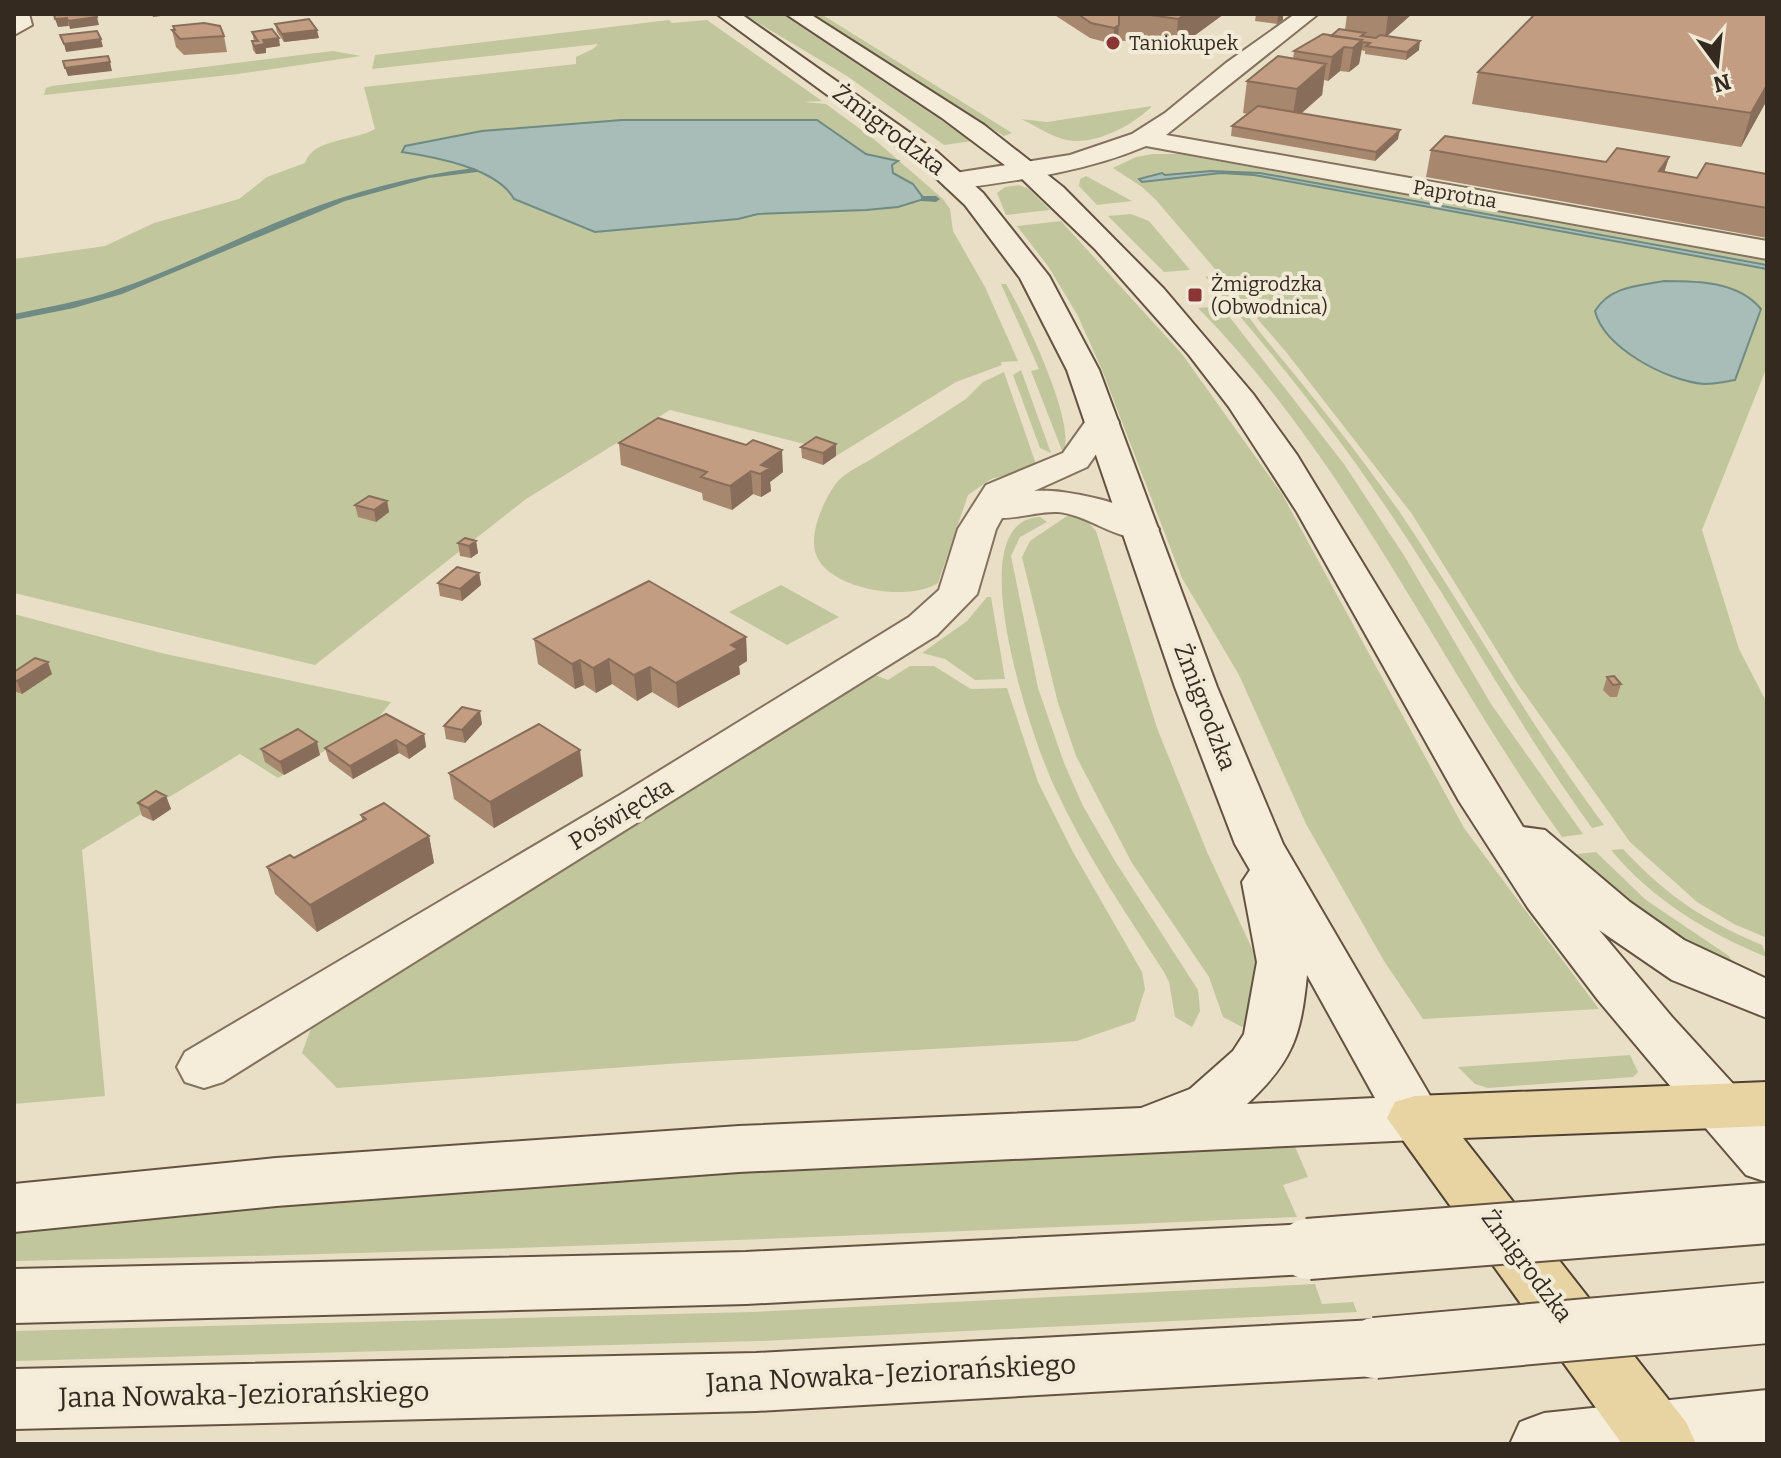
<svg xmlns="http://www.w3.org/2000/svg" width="1781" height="1458" viewBox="0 0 1781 1458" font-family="Bitter,serif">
	<rect width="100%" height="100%" fill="#e9dfc7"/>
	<path fill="#c1c69c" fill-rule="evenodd" d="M743,14H782L972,141L944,145L847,76Z
		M812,14H821L1012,133L1004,136Z
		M669,20L672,23L707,20L822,101L804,102L826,104L875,140L943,199L950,209L953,231L985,287L1018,361L1001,362L1002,365L956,382L836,456L816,447L670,410L526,499L315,665L14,593V259L105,246L154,223L239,199L267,177L305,163C313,138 355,141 375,129L364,87L576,64V57L593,49L598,44L372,69L375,55Z
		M333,51L361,56L238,74L44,95L46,88L52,86Z
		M1152,106C1134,125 1094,146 1067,140C1052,137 1036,126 1021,119L1047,122Z
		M1153,154H1179L1767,261V265L1260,173L1211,171L1140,179L1142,182L1221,173L1254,175L1767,269V367L1702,530L1739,649L1767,703V938L1734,924L1697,902L1630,842L1517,683L1412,514L1286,352L1156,200L1142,187L1113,168L1136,157ZM1664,281H1695L1701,384L1644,363L1615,291Z
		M1086,176L1132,201L1097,205L1079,186L1080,179Z
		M1019,185L1029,189L1050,210L1006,215L997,193L1005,187Z
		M1131,214L1149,221L1190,270L1164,272L1108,216Z
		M1061,221L1182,354L1282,494L1464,828L1599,1009L1423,1019L1384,961L1306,824L1239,675L1182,578L1102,370L1078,316L1048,266L1017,226Z
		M1205,276C1222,277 1252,322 1263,336C1311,394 1358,452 1401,514C1470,617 1530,726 1604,825L1592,828C1519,727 1461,618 1392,516C1336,432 1272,352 1205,276Z
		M1001,284H1006C1023,312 1078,426 1063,453L1031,371L1039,369Z
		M1221,306L1344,464L1405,557L1491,704L1583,834L1562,837C1437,662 1351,463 1198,308Z
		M1021,370L1051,453L1040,448L1013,375Z
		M1004,372L1037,467L991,479L968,495L938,583C909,602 832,590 817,557C807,536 824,499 837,482C846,472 862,465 873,458C904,439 935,419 966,399L983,382Z
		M1070,514L1086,520L1096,531L1157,728L1207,852L1256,957L1260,976L1250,1031L1223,1017L1209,977L1132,863L1076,756L1058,703L1022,557L1030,541Z
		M1040,517L1047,522L1020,537L1011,556L1038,688L1064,763L1083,806L1115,861L1198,990L1200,1011L1192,1027L1175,1017L1169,982L1164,972C1125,912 1085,853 1055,788C1035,747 955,520 1040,517Z
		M781,585L839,617L787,645L729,612Z
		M987,597H991L1005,679L975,680L945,659L922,653L967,621Z
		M14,614L161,653L391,702L376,721L278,778L240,754L82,850L105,1096L14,1104Z
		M910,666H934L971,689L1007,688L1038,782L1073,852L1142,972L1145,989L1135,1021L1077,1041L681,1063L337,1088L302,1053L314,1020L875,675L888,680Z
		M1623,849C1667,896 1703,920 1762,945L1767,957C1707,933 1653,900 1611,850Z
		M1596,852L1646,900L1729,956L1736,968L1682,944L1589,870L1577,854Z
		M1630,1055L1638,1072L1633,1077L1488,1088L1475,1084L1458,1067Z
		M1290,1135L1308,1177L1283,1185L1297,1217C869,1235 442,1254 14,1261V1228L303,1200Z
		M1315,1284L1322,1304L1353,1302L1357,1312L760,1341L14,1361V1331L752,1312Z"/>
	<path fill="#a8bdb7" stroke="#6f8b84" stroke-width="2" d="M622,120H817L866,154L898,161L892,165L893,173L913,184L924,199L898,207L866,210L758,214L738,219L595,232L514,199C497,168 435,157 402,152L405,146L482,131Z
		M1211,171L1260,173L1767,265V269L1254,175L1221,173L1142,182L1139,179L1162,173L1165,175Z
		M1664,281C1697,281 1738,281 1761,309L1735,380C1724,382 1715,384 1704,384C1667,381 1604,348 1595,311C1610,286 1638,286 1664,281Z"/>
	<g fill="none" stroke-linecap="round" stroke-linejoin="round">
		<path fill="#6f8b84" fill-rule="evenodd" d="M474,168L478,170L477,172L429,178L345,201L122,294L74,308L14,320V314C48,307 83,301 115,290C177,269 236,238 297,214C354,191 412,176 474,168Z
			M924,196H936L940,199L936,202L921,201V197Z"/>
		<g stroke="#83725e" stroke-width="4">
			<path id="street" d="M14,14H29L32,25L14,35Z
				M1295,14H1318L1166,135L1767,241V259L1146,146C1085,172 1020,180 955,189L946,187L942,181L946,175L955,173L1070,155L1132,134L1165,113L1226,63Z
				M1102,412L1114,415L1119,422L1087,467L1034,491C1064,488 1141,504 1159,529L1153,537C1120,545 1091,515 1058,512C1039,511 1021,518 1002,518L996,529L977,594L937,635L223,1082L204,1088L185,1082L177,1067L185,1052L620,795L909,617L939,590L958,529L986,485L1063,453L1090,415Z"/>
		</g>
		<g stroke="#655342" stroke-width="4">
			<path id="secondary" d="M717,14H741L937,152L983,193L1049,276L1099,370L1217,687L1283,844L1443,1118L1435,1134L1415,1140L739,1172L276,1206L14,1232V1184L276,1158L739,1126L1141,1108L1190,1089L1233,1051L1244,1034L1257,962L1242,882L1250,870L1235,844L1175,687L1067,370L1020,278L965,205L919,162ZM1307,975L1375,1098L1247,1104C1293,1061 1301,1036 1307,975Z
				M786,14H810L984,125L1063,187L1164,289L1253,394L1297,455L1523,827L1545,830L1630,902L1684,940L1767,979V1018L1672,980L1599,930L1672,1017L1767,1121V1182L1746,1175L1709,1132L1598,1000L1528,908L1459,801L1297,512L1229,407L1189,355L1095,249L1018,175L942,118Z
				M1308,1224L1330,1231L1338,1249L1330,1267L1308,1274L746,1304L14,1323V1269L746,1252Z
				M1375,1320L1398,1328L1407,1348L1398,1368L1375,1376L756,1411L14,1429V1369L756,1353Z
				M1767,1390V1444H1510L1520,1422L1544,1413Z"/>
		</g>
		<g stroke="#514132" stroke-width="4">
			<path id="primary" d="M1767,1082V1126L1463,1138L1686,1422L1696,1444H1622L1387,1118L1395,1102L1415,1096Z"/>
		</g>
		<use href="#street" fill="#f5edd9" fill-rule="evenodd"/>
		<use href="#secondary" fill="#f5edd9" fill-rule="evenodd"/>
		<use href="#primary" fill="#e8d3a3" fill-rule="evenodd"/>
		<g stroke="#655342" stroke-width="64" stroke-linecap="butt">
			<path id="secondary-bridge" d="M1308,1249L1767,1213
				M1375,1348L1767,1313"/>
		</g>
		<use href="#secondary-bridge" stroke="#f5edd9" stroke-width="60"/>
	</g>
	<path fill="#a8876f" d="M1053,14H1224L1176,49L1118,40L1113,44L1090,38Z
		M1256,14H1283V20L1277,24L1255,21Z
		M1347,14H1412L1387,36L1419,50L1406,60L1365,54V51L1361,50L1359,64L1349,72L1340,71L1328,81L1324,80L1322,95L1301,114L1398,139L1375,161L1231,136L1232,126L1248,114L1243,113L1247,81L1293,59L1294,51L1345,30Z
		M1767,14V100L1741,147L1472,104L1478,72Z
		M275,24L319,38L284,42L277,32Z
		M173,26L224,36L227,52L184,55L176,47L172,30H174Z
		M252,32L280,46L266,48V53L256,54L253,50L252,41H254Z
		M1431,150L1606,162L1669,157L1664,172L1697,178L1767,174V238L1426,177Z
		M619,443L783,472L770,482L771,491L761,497L753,494L732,510L703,500L702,493L621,465Z
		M801,447L836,456L823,465L802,458Z
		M387,501L389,512L376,522L358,517L355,505Z
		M476,541L478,553L471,558L460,556L458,543Z
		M479,573L481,585L462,601L440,596L438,583Z
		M746,637L747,661L739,666L740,674L678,708L652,692L637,701L612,684L596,693L584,685L575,689L538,664L534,639Z
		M14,672L52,674L22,694L14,691Z
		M1607,677L1621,684L1617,697H1610L1603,690Z
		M482,724L465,743L446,739L444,726Z
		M424,734L426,747L409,759L399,753L353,779L329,761L325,748Z
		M261,749L320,755L284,775L265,762Z
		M449,773L583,776L494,828L454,799Z
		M166,796L171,809L153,821L142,816L138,803Z
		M361,815L429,836L434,863L317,932L275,894L267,867L294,858L362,820Z"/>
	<path fill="#886e5a" d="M152,14H177L153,17Z
		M1186,14H1224L1176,49L1178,19Z
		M1281,14H1283V20L1277,24L1278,16Z
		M1389,14H1412L1385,38L1388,15Z
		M97,17L99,25L70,29L68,21Z
		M67,18L69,26L58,27L55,19Z
		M1119,25L1118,40L1113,44L1114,28Z
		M317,30L319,38L284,42L282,34Z
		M1365,33L1359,64L1349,72L1353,48Z
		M279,38L280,46L266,48V53L256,54L254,46L263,40Z
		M101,39L103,47L66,52L64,44Z
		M1420,41L1419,50L1406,60L1407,52Z
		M1344,47L1340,71L1328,81L1332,57Z
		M110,62L112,71L68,76L65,68Z
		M1326,64L1322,95L1292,121L1297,89Z
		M1767,85V100L1741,147L1751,113Z
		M1400,130L1398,139L1375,161L1376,152Z
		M1669,157L1661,183L1659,171Z
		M836,444V456L823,465V453Z
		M782,450L783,472L770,482L771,491L761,497V465Z
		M751,471L753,494L732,510L730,486Z
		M387,501L389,512L376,522L374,510Z
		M476,541L478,553L471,558L469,546Z
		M479,573L481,585L462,601L460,589Z
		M746,637L747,661L739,666L740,674L678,708L676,683L731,645Z
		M609,659L612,684L596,693L593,668Z
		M580,660L584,685L575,689L572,664Z
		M48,662L52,674L22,694L17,681Z
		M650,667L652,692L637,701L634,675Z
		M480,711L482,724L465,743L462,730Z
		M424,734L426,747L409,759L406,746Z
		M396,740L399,753L353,779L350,766Z
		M317,742L320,755L284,775L280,762Z
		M580,750L583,776L494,828L490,802Z
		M166,796L171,809L153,821L148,808Z
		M429,836L434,863L317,932L310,905Z"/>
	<path fill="#c39d81" stroke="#886e5a" stroke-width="2" d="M54,14H96L97,17L68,21L67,18L55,19Z
		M1078,14H1119V25L1114,28L1091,23Z
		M1143,14H1186L1178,19Z
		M1535,14H1767V85L1751,113L1478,72Z
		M309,19L317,30L282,34L275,24Z
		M204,23L220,26L224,36L180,39L172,30H175L173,26Z
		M272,29L279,38L263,40L265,44L254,46L252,41H258L252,32Z
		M1339,29L1365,33L1361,36L1376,38L1380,35L1420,41L1407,52L1366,46L1370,43L1361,42L1362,40L1331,36Z
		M97,31L101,39L64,44L60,35Z
		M1323,34L1362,40L1353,48L1344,47L1332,57L1294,51Z
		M108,56L110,62L65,68L63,61Z
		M1278,56L1326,64L1297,89L1247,81Z
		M1258,106L1400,130L1376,152L1232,126Z
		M1445,136L1606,162L1617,148L1669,157L1659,171L1697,178L1706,163L1767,174V208L1431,150Z
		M658,418L746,445L753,440L782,450L761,465L770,468L760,474L751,471L730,486L701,477L707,472L619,443Z
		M816,437L836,444L823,453L801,447Z
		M369,496L387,501L374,510L355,505Z
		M465,538L476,541L469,546L458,543Z
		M457,567L479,573L460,589L438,583Z
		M649,581L746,637L731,645L738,649L676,683L650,667L634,675L609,659L593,668L580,660L572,664L534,639Z
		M35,658L48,662L17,681L14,680V672Z
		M1614,676L1621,684L1613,685L1607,677Z
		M462,707L480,711L462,730L444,726Z
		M386,714L424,734L406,746L396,740L350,766L325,748Z
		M539,724L580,750L490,802L449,773Z
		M298,729L317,742L280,762L261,749Z
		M156,791L166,796L148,808L138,803Z
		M384,803L429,836L310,905L267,867L290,855L294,858L366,819L361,815Z"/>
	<g fill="#8b3536" stroke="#f1ead6" stroke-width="3">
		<circle cx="1113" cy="43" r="8"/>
		<rect x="1187" y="287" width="16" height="16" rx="4"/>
	</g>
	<g text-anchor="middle" stroke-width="8" stroke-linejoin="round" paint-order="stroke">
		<g font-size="20" fill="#352a20" stroke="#f1ead6" text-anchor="start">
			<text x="1129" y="50">Taniokupek</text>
			<text x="1211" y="291">Żmigrodzka<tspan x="1211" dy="23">(Obwodnica)</tspan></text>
		</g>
		<g font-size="20" fill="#352a20" stroke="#f1ead6">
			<text transform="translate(1455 194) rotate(10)" y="7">Paprotna</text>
		</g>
		<g font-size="24" fill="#352a20" stroke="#f1ead6">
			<text transform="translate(889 130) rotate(37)" y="8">Żmigrodzka</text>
			<text transform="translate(1205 707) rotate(69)" y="8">Żmigrodzka</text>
			<text transform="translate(621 814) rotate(-31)" y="8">Poświęcka</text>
			<text transform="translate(1527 1266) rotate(53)" y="8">Żmigrodzka</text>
		</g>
		<g font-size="28" fill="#352a20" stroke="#f1ead6">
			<text transform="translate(891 1373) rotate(-3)" y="10">Jana Nowaka-Jeziorańskiego</text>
			<text transform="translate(244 1394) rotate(-1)" y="10">Jana Nowaka-Jeziorańskiego</text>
		</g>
	</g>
	<rect width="1781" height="1458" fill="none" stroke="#352a20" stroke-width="32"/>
	<g transform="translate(1717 64) rotate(165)" stroke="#f1ead6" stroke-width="6" paint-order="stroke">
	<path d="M0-6L14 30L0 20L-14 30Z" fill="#352a20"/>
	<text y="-12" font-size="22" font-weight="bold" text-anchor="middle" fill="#352a20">N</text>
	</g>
</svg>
